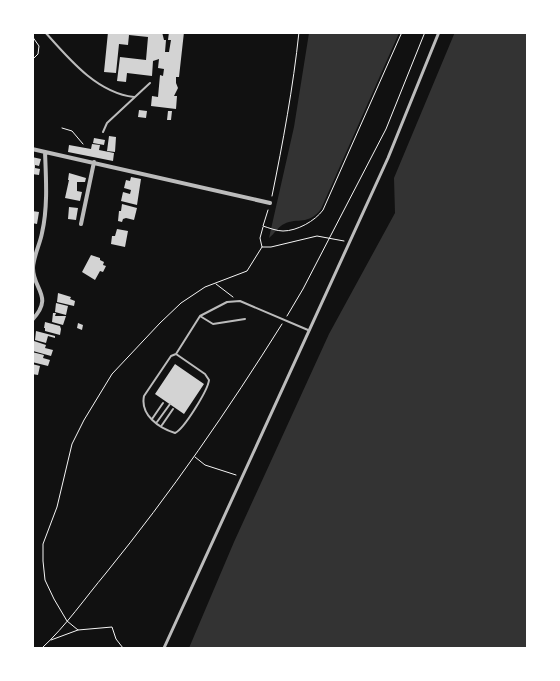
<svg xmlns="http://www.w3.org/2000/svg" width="560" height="681" viewBox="0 0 560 681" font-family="'Public Sans',sans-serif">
	<rect width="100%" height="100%" fill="#111"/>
	<path fill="#333" d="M455,32L527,33V648H189L234,542L329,334L395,213L394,178Z
		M309,33H399L321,209C308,226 298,217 284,224C279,226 274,234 269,238L294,127Z"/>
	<path fill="#d3d3d3" d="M108,32H162L164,40H166L165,52H169L171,40H168L169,32H184L179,77H176V83L178,88L174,96H177L176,109L151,106L152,96L158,97L160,75L163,76L164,69L158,68L159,59L153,61L152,76L127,73L126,82L117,81L120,57L146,60L148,37L129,35L128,45L119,44L116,73L104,72Z
		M139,110L147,111L146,118L138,117Z
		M168,111H172L171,120H167Z
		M109,136L116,137L115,152L107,151Z
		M94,138L105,140L104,145L93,143Z
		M92,144L100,145L99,150L114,153L113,161L68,152L69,145L91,149Z
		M32,157L41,159L39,166L35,165V168L40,169L39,175L32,174Z
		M69,173L86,178L85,182H77V191L82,192L80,201L65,198L69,180H68Z
		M131,177L141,179L137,205L121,201L123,192L130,194L131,190L124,188L126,180L130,181Z
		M122,204L137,208L134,220L126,218L123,219L122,222L118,221L119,211H121Z
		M69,207L78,208L76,220L68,219Z
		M32,211L39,212L37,224L32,223Z
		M117,229L128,231L125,247L111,244L112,236H115Z
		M91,255L100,258V260L104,262L103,265L106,266L103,272L100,271L95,280L82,272Z
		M58,293L71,297L70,299L75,301L74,306L57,302Z
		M56,303L68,306L66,315L55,312Z
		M53,313H56L55,316H66L63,325L52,322Z
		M45,322L60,326L61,329L60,335L45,331V328H44Z
		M78,323L83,325L82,330L77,328Z
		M36,331L55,336V338L48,336L46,343L35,340Z
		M34,341L46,345L45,348L53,350L51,356L33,351Z
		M32,352L44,355L43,358L50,360L48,366L32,362Z
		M32,364L40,366L38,375L32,374Z
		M175,364L204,384L184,414L155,394Z"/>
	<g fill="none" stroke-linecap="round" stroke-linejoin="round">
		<path stroke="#f5f5f5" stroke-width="1" d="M32,36L39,46L38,54L32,60
			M62,128L72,131L83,144
			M272,196C283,142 293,88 299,32
			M268,210L263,226C269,228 277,231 283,231C297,231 315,221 323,210L402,32
			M263,227L260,238L262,247H271L317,236L344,241
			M216,284L233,297
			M287,316L303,289L386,129L425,32
			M195,457L205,465L236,475
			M51,640L78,630
			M42,648C66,626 85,598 106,573C171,493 228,410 282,324
			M123,648L116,639L112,627L78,630L67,621L54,599L45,580L43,561V544L57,507L72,444L84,420L112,374L160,323L181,303L205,287L247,271L262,247"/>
		<path stroke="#bcbcbc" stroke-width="2" d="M45,32C69,59 97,93 134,97
			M103,132L107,123L150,83
			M200,316L213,324L245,319
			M176,354L205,374L209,380C208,390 184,429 175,433C159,428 140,415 144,396L171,356L176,354L200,316L227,302L240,301L308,330
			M152,419L163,403
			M157,422L170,404
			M162,425L173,409"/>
		<path stroke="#bcbcbc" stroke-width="3" d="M164,648L388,158L439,32"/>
		<path stroke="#bcbcbc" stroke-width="4" d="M32,149L270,203
			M81,224L94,162
			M32,320C55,296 32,289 33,267C34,255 40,244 42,233C48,207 46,178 45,152"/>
	</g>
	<rect width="560" height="681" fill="none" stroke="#ffffff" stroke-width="68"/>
</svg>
